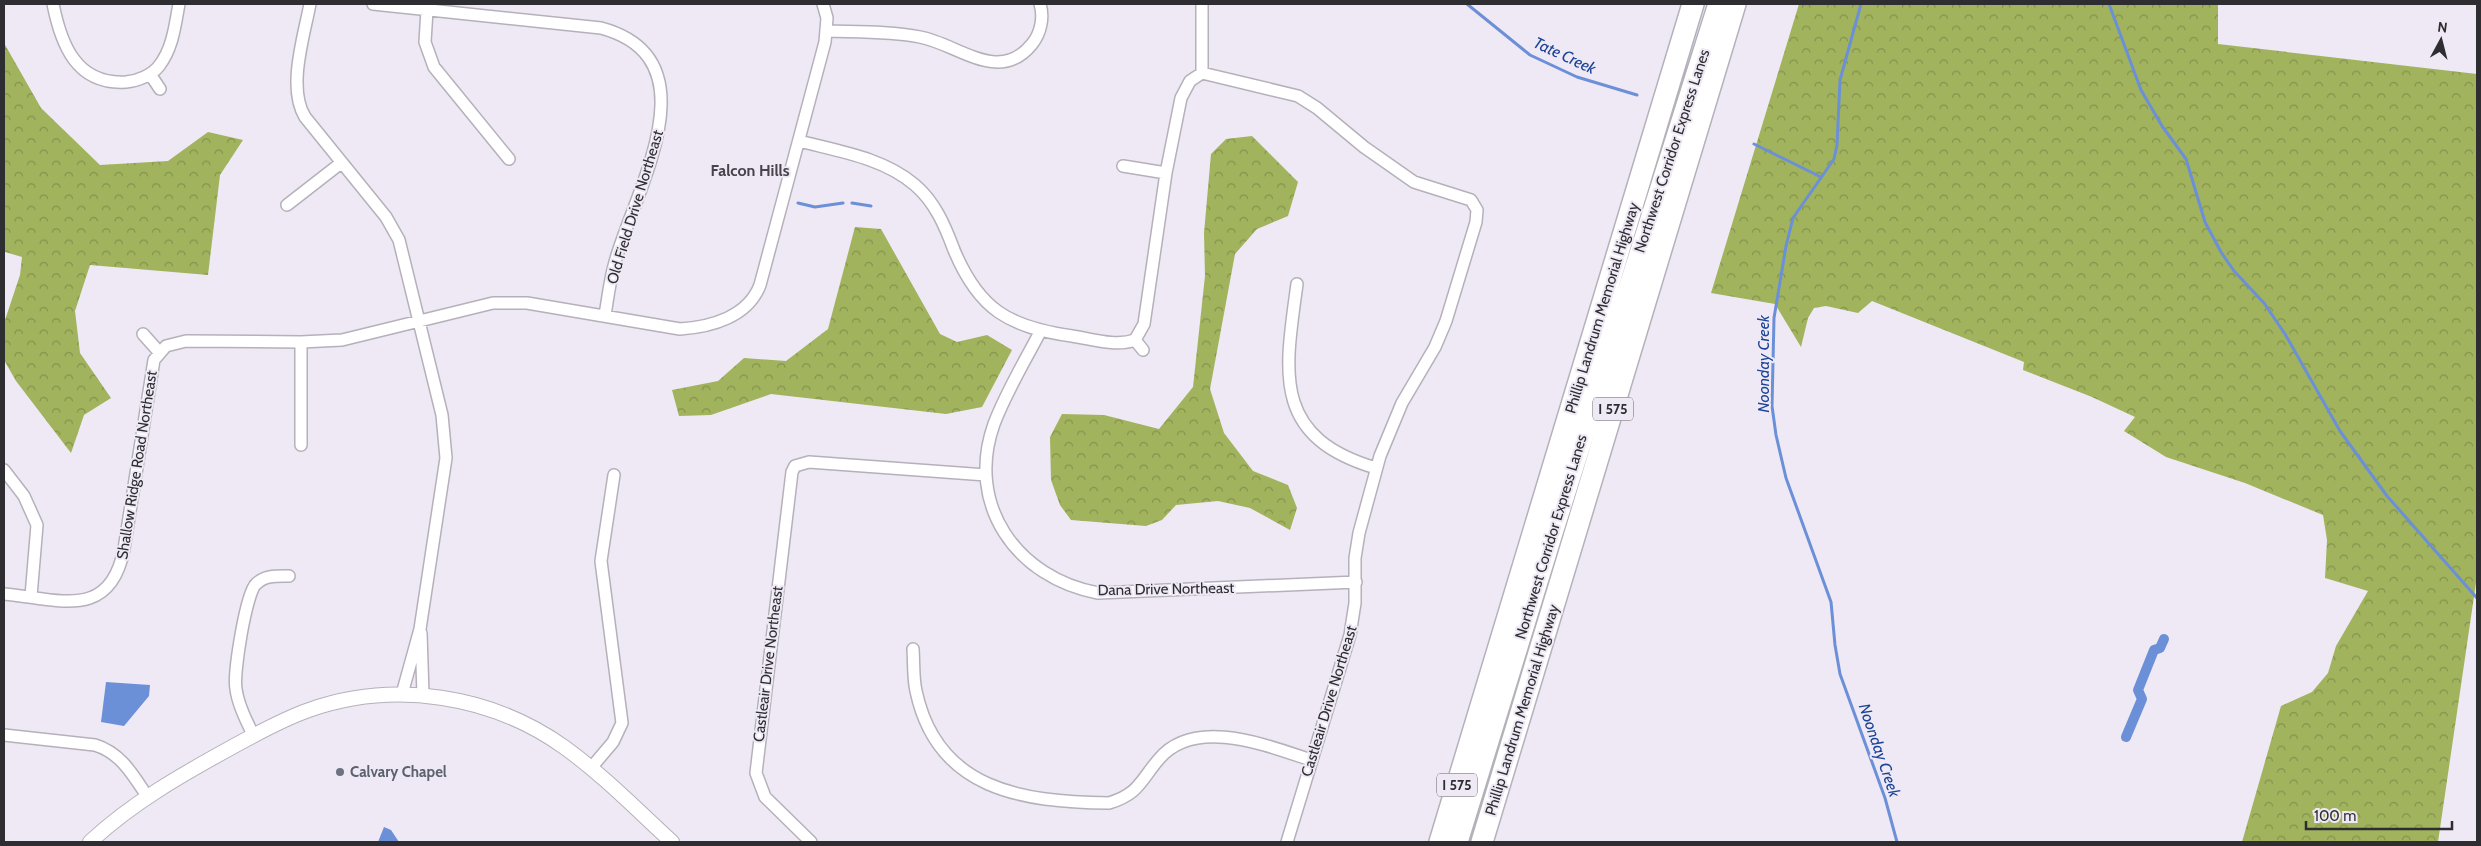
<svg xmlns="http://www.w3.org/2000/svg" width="2481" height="846" viewBox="0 0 2481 846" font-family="Cabin,sans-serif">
	<defs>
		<pattern id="forest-crowns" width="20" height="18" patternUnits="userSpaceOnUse" patternTransform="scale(1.25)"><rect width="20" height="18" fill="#a1b35d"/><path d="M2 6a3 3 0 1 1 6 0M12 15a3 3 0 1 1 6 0" fill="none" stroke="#84924d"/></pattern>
	</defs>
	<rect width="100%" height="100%" fill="#eee9f4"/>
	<path fill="url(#forest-crowns)" d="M1799,4H2218V44L2477,74V576L2438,842H2242L2281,706L2312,692L2328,673L2336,646L2368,591L2325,578L2327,540L2323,515L2245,483L2166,457L2124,431L2135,417L2092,397L2023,370L2024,362L1872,301L1858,313L1826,306L1814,308L1808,318L1801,347L1775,304L1711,293Z
		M4,43L41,108L100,165L168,161L208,132L243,140L220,175L208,275L90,265L75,311L80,353L111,398L84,415L71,453L16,381L4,360V323L20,275L22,257L5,252L4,248Z
		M1252,136L1298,182L1288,216L1257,229L1235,254L1210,389L1224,433L1253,471L1288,485L1297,508L1290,530L1250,508L1218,501L1176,505L1162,520L1146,526L1071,520L1060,505L1051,480L1050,437L1062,414L1104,415L1159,429L1193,387L1205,276L1204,233L1211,154L1226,139Z
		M855,227L881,229L940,334L957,342L987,335L1012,350L982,407L946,414L771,394L711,415L679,416L672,390L718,381L744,358L786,361L828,329Z"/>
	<path fill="#6b90d7" d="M106,682L150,685L149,696L124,726L101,722Z
		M384,827L391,830L399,842H378Z"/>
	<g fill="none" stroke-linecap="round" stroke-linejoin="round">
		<path stroke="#6b90d7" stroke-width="3" d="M1467,4L1530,55L1577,77L1637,95
			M1861,4L1840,80L1837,145L1834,159L1793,218L1786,246L1774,318L1772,406L1776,435L1786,478L1831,602L1835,645L1840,674L1885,798L1897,842
			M2109,4L2141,90L2162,126L2186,159L2205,222L2221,252L2234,271L2264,303L2285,334L2340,431L2387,496L2477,598
			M1754,144L1821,177
			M798,203L815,207L843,203
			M852,203L871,206"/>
		<path stroke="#6b90d7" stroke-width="10" d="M2126,737L2142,699L2138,690L2154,650L2160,648L2164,639"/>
		<g stroke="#b5b1bb" stroke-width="14">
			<path id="minor" d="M53,4C61,44 76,85 126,82C138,81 152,75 159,66C173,48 175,25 179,4
				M310,4C304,36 287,88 305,117L386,217L399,240L442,415L446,458L420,629L402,694
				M373,4L601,28C716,59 634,192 615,262C610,279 608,297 605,315
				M1202,4V73
				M427,10L425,42L434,67L509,159
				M827,31C857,32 890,31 920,37C958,44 999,85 1032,44C1041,33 1044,17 1040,4
				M150,74L160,89
				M799,141C838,151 884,158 915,185C935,202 945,226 954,250C979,310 1009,327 1072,336C1092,339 1116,347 1135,340L1144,324L1166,173L1181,98L1190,81L1202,73L1298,96L1317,108L1364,147L1414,182L1471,200L1477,210L1476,222L1446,321L1435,347L1402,403L1380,456L1359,533L1355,558V603L1350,635L1287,842
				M1123,166L1166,173
				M287,205L341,163
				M1297,284C1285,372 1271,437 1376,468
				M1040,332C1025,361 1006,392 994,424C965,505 1017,578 1098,593L1356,582
				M143,334L159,352
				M1135,340L1143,350
				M301,445V342
				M4,470L24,496L37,525L31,596
				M4,594C59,599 110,621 124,549L154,360L166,346L186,341L301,342L342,340L493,303H527L680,329C711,327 748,317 760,285L825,42L827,18L823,4
				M421,633L423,695
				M913,649C914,663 913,678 916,691C937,790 1022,802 1109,803C1139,794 1140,781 1159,759C1195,716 1268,746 1311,760
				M4,735L95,745C121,753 133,775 147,796
				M254,736C246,721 238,705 236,689C233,674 246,593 256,584C265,575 277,576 289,576
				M591,768L613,742L622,723L601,561L614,475
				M811,842L765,797L756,773L792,472L795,466L809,462L986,475"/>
		</g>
		<g stroke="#b5b1bb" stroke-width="16">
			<path id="tertiary" d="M90,842C133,802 183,774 234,746C258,733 283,719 309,710C394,680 491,695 564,747C603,775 637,810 672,842"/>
		</g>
		<g stroke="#b5b1bb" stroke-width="24">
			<path id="motorway" d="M1440,842L1693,4
				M1457,842L1551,536L1719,4
				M1482,842L1735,4"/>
		</g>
		<use href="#minor" stroke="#fff" stroke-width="11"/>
		<use href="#tertiary" stroke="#fff" stroke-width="14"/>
		<use href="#motorway" stroke="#fff" stroke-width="21"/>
	</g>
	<circle fill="#6b7280" stroke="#eee9f4" stroke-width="2" cx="340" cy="772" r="5"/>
	<g text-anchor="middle" stroke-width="4" stroke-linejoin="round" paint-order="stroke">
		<g fill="#eee9f4" stroke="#68656c" stroke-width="1">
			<rect x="1593" y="397.5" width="40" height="23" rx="4"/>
			<rect x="1437" y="773.5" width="40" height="23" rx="4"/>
		</g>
		<g font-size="14" font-weight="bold" fill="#2e2d31">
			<text x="1613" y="414">I 575</text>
			<text x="1457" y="790">I 575</text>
		</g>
		<g font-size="15" fill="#2e2d31" stroke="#eee9f4">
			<text transform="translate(1672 151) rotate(-72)" y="5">Northwest Corridor Express Lanes</text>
			<text transform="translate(635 207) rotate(-73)" y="5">Old Field Drive Northeast</text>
			<text transform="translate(1602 308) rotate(-73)" y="5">Phillip Landrum Memorial Highway</text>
			<text transform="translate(137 465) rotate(-81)" y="5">Shallow Ridge Road Northeast</text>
			<text transform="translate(1551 537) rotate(-73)" y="5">Northwest Corridor Express Lanes</text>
			<text transform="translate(1166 589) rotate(-1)" y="5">Dana Drive Northeast</text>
			<text transform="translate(768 664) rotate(-83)" y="5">Castleair Drive Northeast</text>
			<text transform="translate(1329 701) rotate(-73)" y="5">Castleair Drive Northeast</text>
			<text transform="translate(1522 710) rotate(-73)" y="5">Phillip Landrum Memorial Highway</text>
		</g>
		<g font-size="15" font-weight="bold" fill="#5b616d" stroke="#eee9f4" text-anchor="start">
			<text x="350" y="777">Calvary Chapel</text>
		</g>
		<g font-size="16" font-style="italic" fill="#1b4396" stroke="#eee9f4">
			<text transform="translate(1565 55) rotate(25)" y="6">Tate Creek</text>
			<text transform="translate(1763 364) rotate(-90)" y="6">Noonday Creek</text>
			<text transform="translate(1880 750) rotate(71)" y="6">Noonday Creek</text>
		</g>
		<g font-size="16" font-weight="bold" fill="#48444d" stroke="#eee9f4">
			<text x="750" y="176">Falcon Hills</text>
		</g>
	</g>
	<rect width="2481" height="846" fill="none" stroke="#2e2d31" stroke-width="10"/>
	<g transform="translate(2441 40) rotate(7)" stroke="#eee9f4" stroke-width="4" paint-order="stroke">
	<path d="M0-4L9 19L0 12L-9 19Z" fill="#2e2d31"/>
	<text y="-8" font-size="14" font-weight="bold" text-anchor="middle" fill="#2e2d31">N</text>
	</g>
	<path d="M2306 821v8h146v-8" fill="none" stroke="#2e2d31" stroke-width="2.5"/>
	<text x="2314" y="821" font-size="15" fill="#2e2d31" stroke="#eee9f4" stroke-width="4" paint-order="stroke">100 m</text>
</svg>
